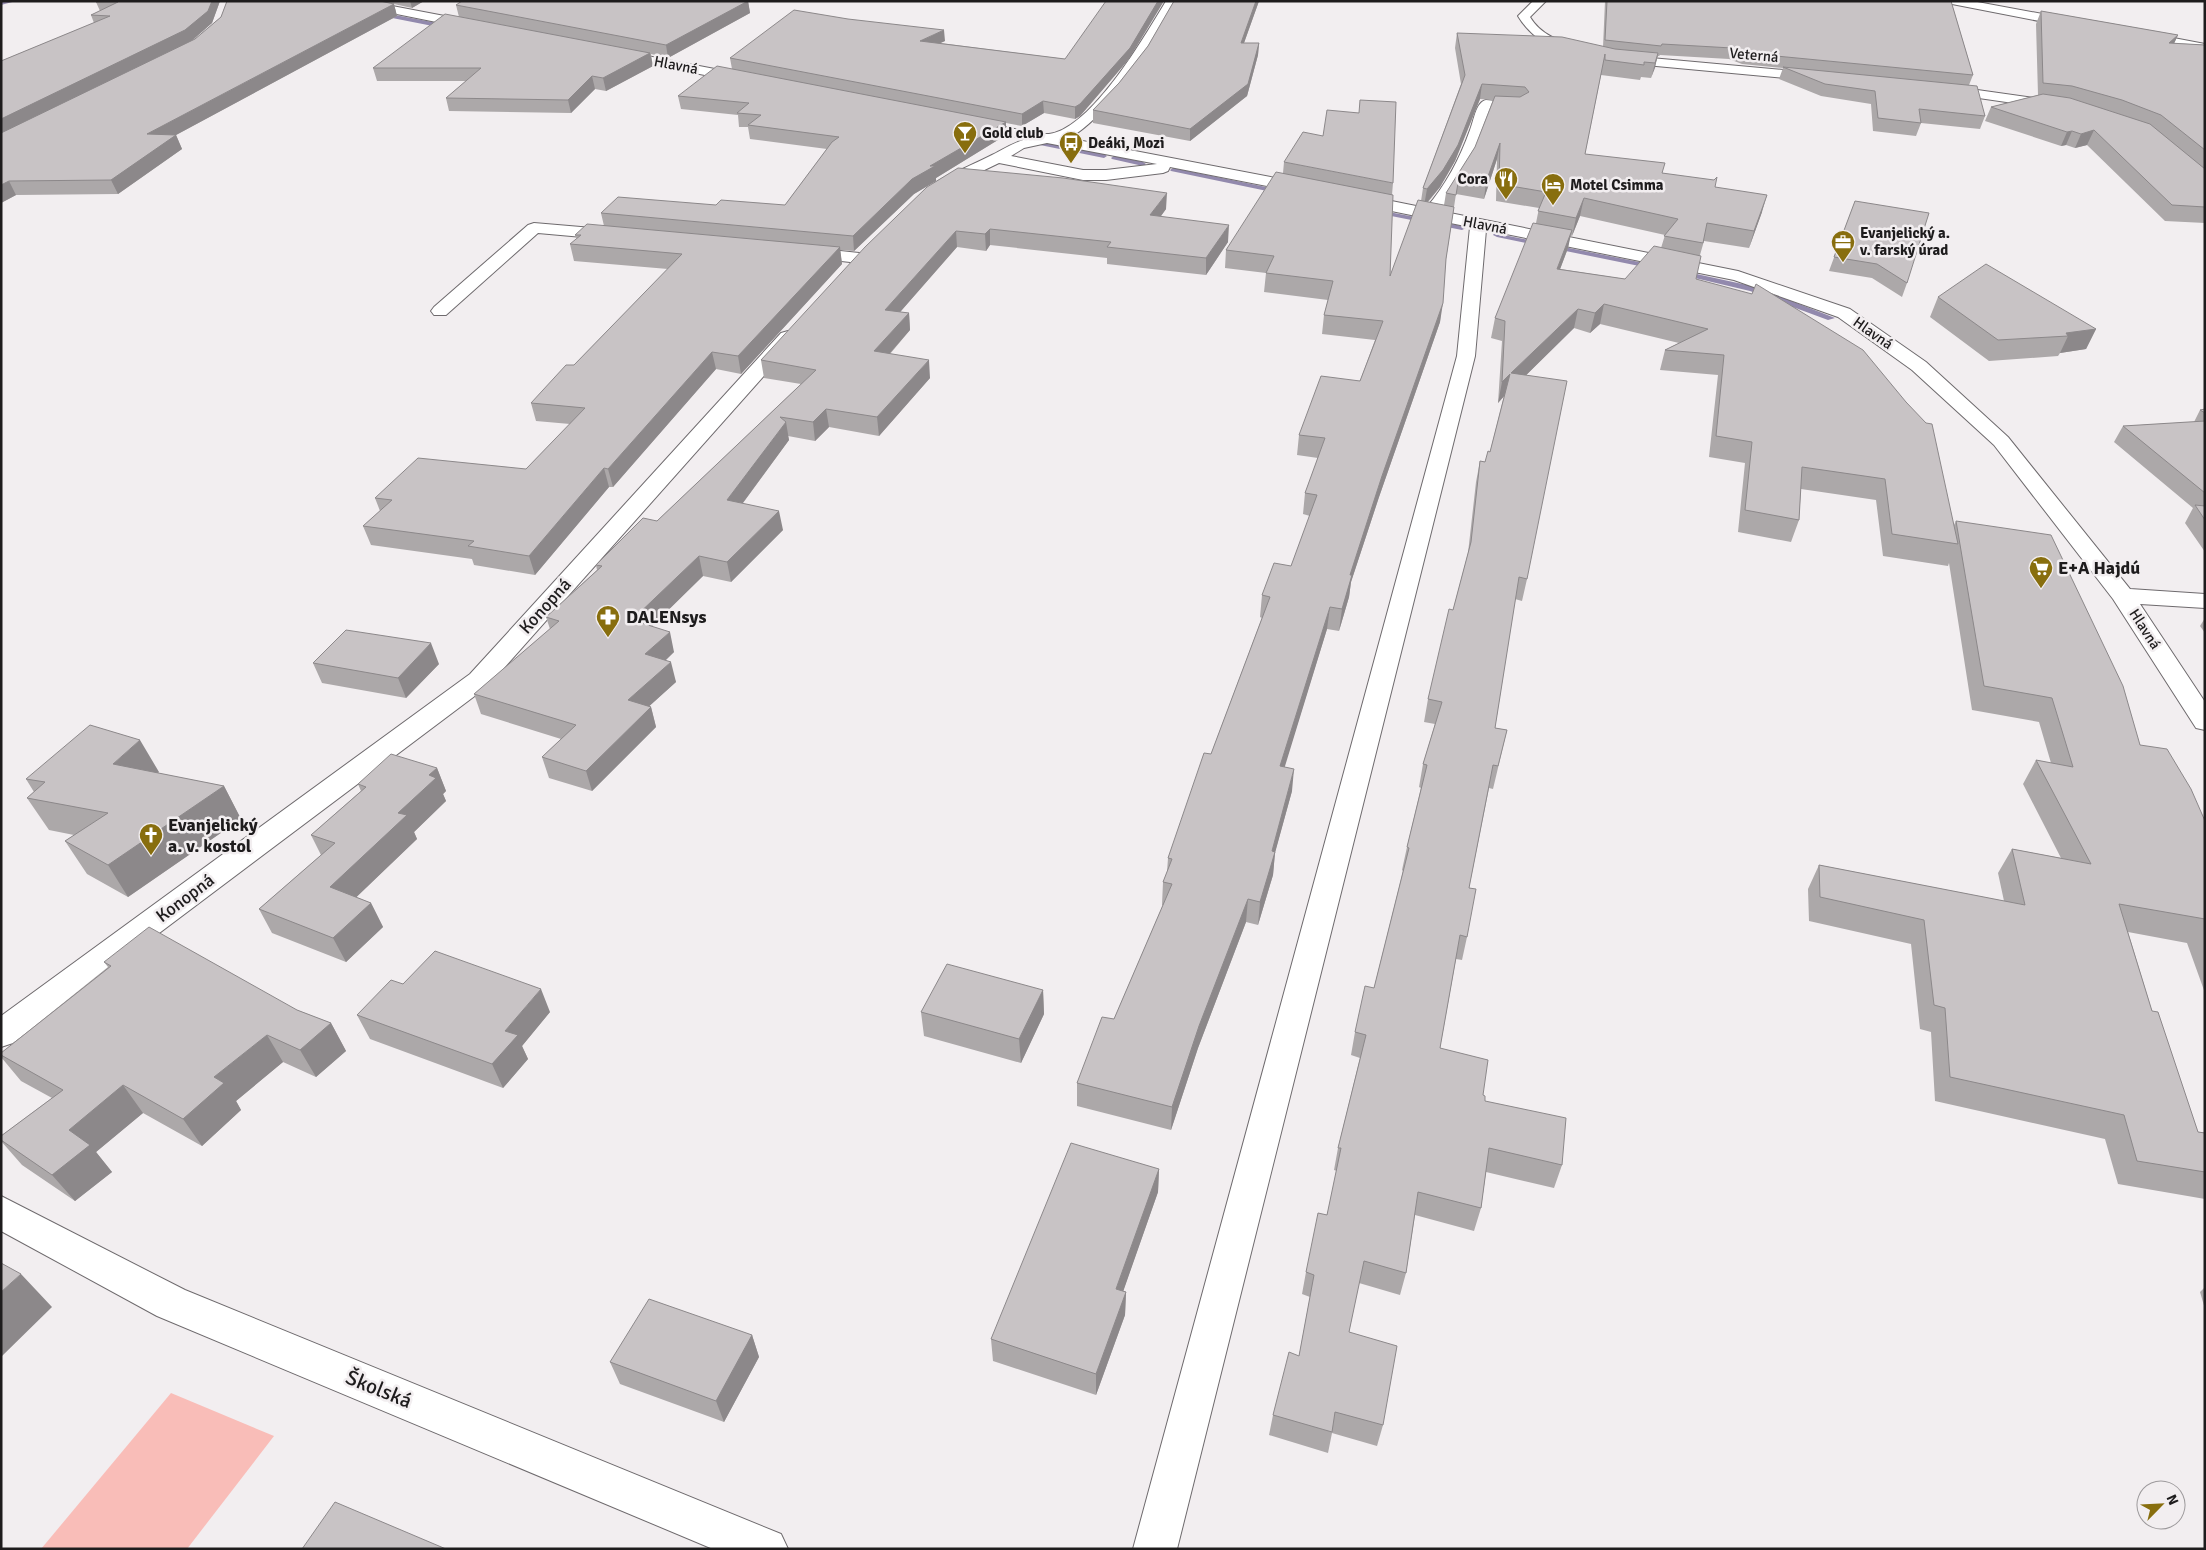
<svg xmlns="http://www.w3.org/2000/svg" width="2206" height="1550" viewBox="0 0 2206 1550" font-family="Signika,sans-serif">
	<rect width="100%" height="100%" fill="#f2eef0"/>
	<path fill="#f9bdb8" d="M171,1393L274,1436L187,1549H41Z"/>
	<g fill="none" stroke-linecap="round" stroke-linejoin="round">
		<path fill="#9289ad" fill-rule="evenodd" d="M1,1H16L1,5Z
			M379,12L448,25L451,27L448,29L377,15Z
			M1042,142L1104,154L1107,156L1104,158L1040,145L1039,144Z
			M1114,156L1143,162L1146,164L1143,166L1112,159L1111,158Z
			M1173,168L1281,190L1285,192L1281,194L1171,171L1170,170Z
			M1373,209L1462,226L1466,228L1462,230L1376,213L1372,211Z
			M1494,233L1654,265L1658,267L1654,269L1497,237L1493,235Z
			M1678,270L1756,287L1835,318L1828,320L1750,291L1678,274Z"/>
		<g stroke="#6e6a6d" stroke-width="2">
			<path id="minor" d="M341,1H366L476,22L482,26L476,30L347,4Z
				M1166,1H1178C1166,21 1155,42 1143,62C1131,80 1087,133 1067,138L1307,184L1312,186L1315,189L1312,192L1307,194L1170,167L1168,171L1163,173L1106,180H1083L999,163L945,189H935L932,186L935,183C953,172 973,165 992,155C1004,149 1014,142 1027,139L964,126L962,123L964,120L969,119C987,122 1033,135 1049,134C1091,129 1145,36 1166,1ZM1047,143L1157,164L1106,170H1083L1011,156L1024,148Z
				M1533,1H1546L1530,17C1541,35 1559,41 1578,47L1580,50L1578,53C1557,58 1528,33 1518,16Z
				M1946,1H1972L2075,20L2081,24L2075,28L1952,4Z
				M2137,31L2205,44V52L2133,38L2131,35L2133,32Z
				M616,50L746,75L753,79L746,83L612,57L610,54Z
				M1618,55L1817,73L1824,77L1817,81L1613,62L1612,59L1613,56Z
				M1942,85L2055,101L2062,105L2055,109L1937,92L1935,89Z
				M1486,100L1517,103L1524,107L1517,111L1491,109C1480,145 1465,181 1440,211L1738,271L1850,309L1926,362L2008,437L2130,589L2205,594V608L2140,604L2205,702V730L2196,728L2113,599L1994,445L1912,370L1838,317L1734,280L1486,230L1475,356L1177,1549H1133L1457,356L1470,227L1357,204L1349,199L1357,194L1426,208C1446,185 1460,158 1470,130C1474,120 1476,102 1486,100Z
				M534,223L616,230L624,235L616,240L538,233L446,315H434L431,311L434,307L528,225Z
				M803,247L859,253L865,254L867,258L865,262L859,263L797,256L795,252L797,248Z
				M788,331L795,333L797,337L795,341L488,686L13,1043L1,1047V1016L470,674L781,333Z
				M1,1196L185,1290L781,1534L788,1549H713L157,1316L1,1231Z"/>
		</g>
		<use href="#minor" fill="#fff" fill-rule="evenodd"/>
	</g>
	<path fill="#aca8a9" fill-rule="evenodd" d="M220,1L212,23L192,41L195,39L221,17L227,1H424L412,8L394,4L397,16L176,135L182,149L118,194L16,195L1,203V61L94,23L91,15L100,11L96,2Z
		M748,1L750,13L668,58L651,54L653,66L606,91L595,89L571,113L449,111L446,98L466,81H377L373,68L459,17L456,5Z
		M1174,1H1259L1244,43H1259L1258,55L1247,96L1190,141L1093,123V110L1119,83L1148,46Z
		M1605,1H1951L1973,75L1969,85L1985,116L1980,129L1921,123L1916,136L1873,131L1871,104L1821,96L1779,79L1783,68L1742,64L1729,59L1660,55L1659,56H1658L1651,78L1641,77L1640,80L1601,75L1602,70L1585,154L1663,173L1715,187L1762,212L1749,248L1704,241L1700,255L1696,279L1954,525L1956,521L2140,745L2205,821V993L2187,943L2128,932L2152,1011L2198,1132L2205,1133V1199L2118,1184L2105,1139L1935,1101L1931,1032L1920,1029L1911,944L1809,921L1808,889L1819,865L2004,901L1998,873L2012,849L2061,858L2023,784L2036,760L2051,763L2039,722L1972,710L1949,563L1948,566L1883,556L1876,500L1801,489L1799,520L1791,542L1738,532L1745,463L1709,457L1718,375L1660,370L1665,350L1679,343L1600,324L1590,333L1574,328L1526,375L1527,579L1522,601L1515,599L1495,728L1507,730L1493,789L1489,788L1469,888L1467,937L1462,960L1456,959L1440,1048L1483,1095L1485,1101L1562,1165L1554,1188L1486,1172L1481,1208L1474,1231L1415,1215L1406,1273L1400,1295L1359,1283L1349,1332L1383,1425L1377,1446L1332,1433L1328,1453L1269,1435L1273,1415L1299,1356L1310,1297L1302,1294L1306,1272L1327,1215L1337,1171L1334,1170L1338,1148L1360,1058L1351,1055L1355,1032L1374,988L1403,871L1402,870L1407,847L1421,788L1419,787L1423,764L1435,724L1424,722L1428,699L1453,610L1468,553L1476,482L1480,461L1485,462L1490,452L1504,396L1498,403L1502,341L1491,338L1495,318L1536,223L1539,208L1496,201L1497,159L1484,199L1456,194L1446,259L1440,322L1379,497L1351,582L1349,597L1339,631L1327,629L1284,767L1292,791L1275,852L1273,875L1258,925L1246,922L1198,1048L1171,1130L1077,1106V1083L1114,1019L1163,905H1162L1163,882L1167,872L1168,858L1211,754L1262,618L1260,617L1262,595L1291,566L1310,516L1303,514L1305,493L1318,458L1297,455L1299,435L1360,381L1375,340L1322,334L1324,315L1328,300L1264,292L1266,273L1225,268L1226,250L1283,173L1284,162L1393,183L1392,195L1390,276L1421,201L1423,188L1461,84L1455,48L1457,33L1603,47ZM1480,99L1493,100L1475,147L1446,193L1444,205L1428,202L1440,187L1455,161ZM1580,216L1665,235L1661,248L1625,279L1560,269L1568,248L1570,235L1572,236Z
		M2041,11L2178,35L2174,43L2205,45V223L2165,221L2087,145L2075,148L2066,145L2061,146L1985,121L1991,107L2038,95L2036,24Z
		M945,41L940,43L1065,59H1129L1080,116L1075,119L1044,113L1022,126L1006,123V135L936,178V181L914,194L854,251L840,250L842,264L741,374L716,369L613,487H609L535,575L474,565L472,559L371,545L363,526L380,511L375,498L526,469L570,424L536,421L531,403L574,365L668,269L574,261L570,244L577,239L575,235L604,226L601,213L716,205H785L827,149L750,139L748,127H739L738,115L681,109L678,96L732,69L730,58Z
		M927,187L1166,209L1161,216L1228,242L1206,275L1107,264V258L990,245L986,251L957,247L900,312L909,313L910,330L890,354L930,378L879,436L829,427L815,441L788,436L789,440L743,503L783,530L731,582L703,576L651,626L674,652L666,660L676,682L649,706L651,707L656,727L592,791L549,778L542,757L561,739L481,714L474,694L550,629L546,617L597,570L596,565L657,521L801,384L764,378L761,360Z
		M1855,201L1907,283L1902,297L1872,278L1829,271Z
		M1938,297L2096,329L2086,349L2060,353L2058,356L1989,361L1930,317Z
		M2205,409V552L2185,523L2193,508L2114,442L2123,426L2194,422L2200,410Z
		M2205,618V633L2200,626Z
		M313,663L439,664L406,698L322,683Z
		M437,768L446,791L443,794L446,801L414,832L417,839L356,897L371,903L383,927L346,962L272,933L259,909L321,855L311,835L361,791L358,784Z
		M159,772L157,773L224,786L241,819L128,897L87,874L65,841L74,835L49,830L27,798L34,792L26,779Z
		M104,962L297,1010L331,1023L346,1051L316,1077L283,1062L236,1101L241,1110L202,1146L143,1113L96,1152L112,1172L75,1201L22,1165L1,1141V1136L52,1098L21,1081L1,1057V1053L108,967Z
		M403,984L550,1012L522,1046L528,1059L503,1088L370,1039L357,1015Z
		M1043,990L1044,1014L1021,1063L924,1036L921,1012Z
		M1159,1169L1158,1192L1123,1291L1126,1292L1125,1315L1096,1395L993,1361L991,1339Z
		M2205,1287V1309L2200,1292Z
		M752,1335L759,1357L724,1422L620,1384L610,1362Z"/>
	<path fill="#8c888a" d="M212,1H220L212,23L190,42L1,136V119Z
		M410,1H424L412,8Z
		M748,1L750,13L668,58L666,45Z
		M1158,1H1164L1129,59L1080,116L1075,119V107Z
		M1256,1H1259L1240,54L1241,43Z
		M394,4L397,16L176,135L182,149L118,194L111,180L147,134Z
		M944,30L945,41L921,52L920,41Z
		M2178,35L2172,48L2169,43Z
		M1259,43L1258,55L1247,96L1190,141V129Z
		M650,53L653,66L606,91L603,78Z
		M1658,53L1655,68L1651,78L1655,63Z
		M592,76L595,89L571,113L568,100Z
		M1482,84L1480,99L1455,161L1440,187L1424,206L1427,189Z
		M1043,101L1044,113L1022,126V114Z
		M1006,122V135L936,178V181L914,194L854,251L853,236L912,179L930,166Z
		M2094,130L2087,145L2075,148L2081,134Z
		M2072,131L2066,145L2061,146L2067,132Z
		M1500,143L1497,159L1484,199L1486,182Z
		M9,181L16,195L1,203V185Z
		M1167,193L1166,209L1150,231V215Z
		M1767,195L1762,212L1749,248L1754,231Z
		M1584,198L1580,216L1572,236L1576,218Z
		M1229,225L1228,242L1206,275V258Z
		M990,229V245L986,251L985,234Z
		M1572,230L1568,248L1553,288L1557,269Z
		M956,231L957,247L887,327L885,310Z
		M840,247L842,264L741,374L738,356Z
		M1443,303L1440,322L1379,497L1351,582L1349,597L1339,631L1342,609L1350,575L1382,476Z
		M1604,304L1600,324L1590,333L1595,313Z
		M1578,309L1574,328L1507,394L1511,373Z
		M909,313L910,330L876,369L874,351Z
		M2096,329L2086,349L2060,353L2068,336L2066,333Z
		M712,352L716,369L613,487L608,469Z
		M929,360L930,378L879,436L877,417Z
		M1510,374L1506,394L1498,403L1502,382Z
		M826,409L829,427L815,441L813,422Z
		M786,422L789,440L731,519L727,500Z
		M604,468L609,487L535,575L529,556Z
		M779,511L783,530L731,582L727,562Z
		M699,556L703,576L637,641L632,620Z
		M1330,607L1327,629L1278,789L1280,766Z
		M670,632L674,652L651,674L645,654Z
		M431,643L439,664L406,698L398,678Z
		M671,662L676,682L634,720L628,700Z
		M651,707L656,727L592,791L586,771Z
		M140,740L159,772L132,796L113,764Z
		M437,768L446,791L443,794L446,801L414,832L417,839L342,911L330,887L398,813L429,775Z
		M1294,769L1292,791L1275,853L1273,875L1258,925L1260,902L1272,851Z
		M224,786L241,819L128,897L108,865Z
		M1248,899L1246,922L1198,1048L1171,1130L1172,1107L1199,1026Z
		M371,903L383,927L346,962L333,938Z
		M541,989L550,1012L522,1046L528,1059L503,1088L492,1064L505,1031Z
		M1043,990L1044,1014L1021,1063L1019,1039Z
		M331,1023L346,1051L316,1077L300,1050Z
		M267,1035L283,1062L236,1101L241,1110L202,1146L183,1119L214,1077Z
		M123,1085L143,1113L96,1152L112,1172L75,1201L52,1175L69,1130Z
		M1159,1169L1158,1192L1116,1312V1289Z
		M21,1274L52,1307L1,1357V1292Z
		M1126,1292L1125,1315L1096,1395V1374Z
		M752,1335L759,1357L724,1422L716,1401Z"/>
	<path fill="#c8c3c5" stroke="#8c888a" d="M97,1H212L208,11L185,30L1,119V61L110,16L91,15L118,2H96Z
		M227,1H380L394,4L147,134L176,135L111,180L9,181L1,185V133L195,39L221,17Z
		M462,1H748L666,45L456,5Z
		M1106,1H1158L1130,48L1080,104L1075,107L1043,101L1022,114L730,58L794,10L848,19L944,30L920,41L1065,59Z
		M1174,1H1256L1241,43H1259L1248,84L1190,129L1093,110L1119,83L1148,46Z
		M1607,1H1951L1973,75L1745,53L1732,48L1662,44L1661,46L1605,40Z
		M2041,11L2178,35L2169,43L2205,45V150L2161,115L2122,100L2072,86L2043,83Z
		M445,14L650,53L603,78L592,76L568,100L446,98L481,68H373Z
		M1457,33L1562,37L1615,49L1658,53L1655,63L1644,62V65L1605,60V54L1585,154L1665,163L1662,173L1714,180L1717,177L1715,187L1767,195L1754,231L1707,223L1703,243L1664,236L1678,219L1584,198L1576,218L1538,211L1546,192L1499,184L1500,143L1486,182L1459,177L1456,195L1446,193L1475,147L1495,96L1520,97L1529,92L1525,87L1482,84L1458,145L1443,170L1427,189L1423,188L1465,75Z
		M717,66L1006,122L930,166H935L912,179L853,236L601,213L618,197L716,205L721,200L785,205L832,142L839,137L748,125L761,115L737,113L749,103L678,96Z
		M1783,67L1977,86L1985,116L1919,109L1921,123L1878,118L1875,91L1825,84Z
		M2043,94L2070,98L2150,124L2205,169V207L2172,205L2094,130L2081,134L2072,131L2067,132L1991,107Z
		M1360,100L1396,102L1393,183L1284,162L1303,132L1323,136L1327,110L1359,113Z
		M958,168L1063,178L1167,193L1150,215L1229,225L1206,258L1107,247L1111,242L990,229L985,234L956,231L885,310L909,313L874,351L929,360L877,417L826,409L813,422L780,417L786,422L727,500L779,511L727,562L699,556L632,620L670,632L645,654L671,662L628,700L651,707L586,771L542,757L576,725L474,694L559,621L546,617L602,566L596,565L643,518L657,521L816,370L761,360L865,247L927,187Z
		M1276,172L1393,195L1390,276L1418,200L1454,207L1446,259L1443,303L1382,476L1350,575H1352L1342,609L1330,607L1280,766L1294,769L1272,851L1275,852L1260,902L1248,899L1199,1026L1172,1107L1077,1083L1102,1017L1114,1019L1172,884L1163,882L1172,859L1168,858L1204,753L1211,754L1270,597L1262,595L1274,563L1291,566L1317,495L1305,493L1325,438L1299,435L1321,376L1360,381L1383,321L1324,315L1333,281L1266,273L1274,256L1226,250Z
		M1855,201L1929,213L1907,283L1877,264L1834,257Z
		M1533,223L1572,230L1557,269L1625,279L1654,246L1701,256L1696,279L1752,294L1756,284L1863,350L1906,402L1926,423L1932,424L1958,544L1892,534L1885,479L1802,467L1799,520L1745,510L1752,442L1716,436L1724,355L1665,350L1708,329L1604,304L1595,313L1578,309L1511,373L1567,381L1527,579L1519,577L1495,728L1507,730L1498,766L1493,765L1469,888L1476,889L1467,937L1460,935L1440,1048L1488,1060L1483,1095L1485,1096V1101L1566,1118L1562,1165L1489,1148L1481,1208L1418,1192L1406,1273L1364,1261L1349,1332L1397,1346L1383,1425L1335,1412L1332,1432L1273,1415L1289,1352L1299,1356L1314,1275L1306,1272L1318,1213L1327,1215L1341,1148H1338L1366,1035L1355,1032L1365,986L1374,988L1409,848L1407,847L1427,765L1423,764L1442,702L1428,699L1449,609L1453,610L1471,542L1480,461L1485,462L1488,451L1490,452L1510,374L1502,382L1505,321L1495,318Z
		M587,224L840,247L738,356L712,352L608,469L604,468L529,556L468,546L474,541L363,526L392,500L375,498L418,458L526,469L585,408L531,403L566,365H574L682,254L570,244L581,235H575Z
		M1986,264L2096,329L2066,333L2068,336L1998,340L1938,297Z
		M2205,409V413L2200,410Z
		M2205,421V493L2123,426Z
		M2195,505L2205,506V520Z
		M1956,521L2051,535L2123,686L2140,745L2167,749L2191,789L2205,821V919L2119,904L2152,1011L2158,1012L2198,1132L2205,1133V1172L2137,1161L2124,1115L1950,1077L1945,1008L1934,1005L1924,920L1820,897L1819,865L2025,905L2012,849L2091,864L2036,760L2073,767L2052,698L1984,686Z
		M346,630L431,643L398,678L313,663Z
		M90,725L140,740L113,764L224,786L108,865L65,841L108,813L27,798L45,782L26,779Z
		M391,754L437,768L429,775L436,778L398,813L407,815L330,887L371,903L333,938L259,909L335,843L311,835L366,787L358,784Z
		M149,927L297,1010L331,1023L300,1050L267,1035L214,1077L224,1083L183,1119L123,1085L69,1130L90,1145L52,1175L1,1140V1136L63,1090L1,1055V1053L111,966L104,962Z
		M435,951L541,989L505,1031L518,1035L492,1064L357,1015L391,980L403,984Z
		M947,964L1043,990L1019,1039L921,1012Z
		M1071,1143L1159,1169L1116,1289L1126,1292L1096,1374L991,1339Z
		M1,1263L21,1274L1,1292Z
		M649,1299L752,1335L716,1401L610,1362Z
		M335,1502L446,1549H302Z"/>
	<defs>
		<g id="bar-pin" transform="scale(1.25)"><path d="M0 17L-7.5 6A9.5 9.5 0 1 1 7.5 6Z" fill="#886e0e" stroke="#f2eef0"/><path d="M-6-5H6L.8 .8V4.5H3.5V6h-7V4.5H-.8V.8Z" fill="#fff"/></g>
		<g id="bus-pin" transform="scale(1.25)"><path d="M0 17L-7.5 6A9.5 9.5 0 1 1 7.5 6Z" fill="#886e0e" stroke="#f2eef0"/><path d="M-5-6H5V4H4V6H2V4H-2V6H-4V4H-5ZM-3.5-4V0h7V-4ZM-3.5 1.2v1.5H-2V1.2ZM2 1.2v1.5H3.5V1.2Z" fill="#fff"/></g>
		<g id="restaurant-pin" transform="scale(1.25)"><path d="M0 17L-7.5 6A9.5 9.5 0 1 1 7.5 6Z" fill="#886e0e" stroke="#f2eef0"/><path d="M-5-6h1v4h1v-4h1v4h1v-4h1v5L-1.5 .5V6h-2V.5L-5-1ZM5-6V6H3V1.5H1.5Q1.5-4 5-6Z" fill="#fff"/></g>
		<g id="hotel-pin" transform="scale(1.25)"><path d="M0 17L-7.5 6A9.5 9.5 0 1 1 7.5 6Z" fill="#886e0e" stroke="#f2eef0"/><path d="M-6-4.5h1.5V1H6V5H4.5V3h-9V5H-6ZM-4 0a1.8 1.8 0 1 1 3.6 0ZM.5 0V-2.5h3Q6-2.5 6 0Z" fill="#fff"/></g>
		<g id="office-pin" transform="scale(1.25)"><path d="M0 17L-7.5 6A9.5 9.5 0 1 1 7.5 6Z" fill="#886e0e" stroke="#f2eef0"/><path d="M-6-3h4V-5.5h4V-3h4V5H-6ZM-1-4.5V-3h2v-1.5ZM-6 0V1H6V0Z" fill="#fff"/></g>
		<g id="supermarket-pin" transform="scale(1.25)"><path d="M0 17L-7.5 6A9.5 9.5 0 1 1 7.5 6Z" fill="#886e0e" stroke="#f2eef0"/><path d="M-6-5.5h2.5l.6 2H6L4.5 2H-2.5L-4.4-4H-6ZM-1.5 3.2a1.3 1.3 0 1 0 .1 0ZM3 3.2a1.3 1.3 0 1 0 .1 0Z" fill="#fff"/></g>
		<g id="pharmacy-pin" transform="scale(1.25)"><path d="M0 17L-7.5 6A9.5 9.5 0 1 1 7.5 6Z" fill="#886e0e" stroke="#f2eef0"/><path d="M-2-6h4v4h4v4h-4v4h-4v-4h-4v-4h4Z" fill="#fff"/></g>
		<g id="church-pin" transform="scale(1.25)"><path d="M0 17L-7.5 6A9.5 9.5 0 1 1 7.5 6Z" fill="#886e0e" stroke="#f2eef0"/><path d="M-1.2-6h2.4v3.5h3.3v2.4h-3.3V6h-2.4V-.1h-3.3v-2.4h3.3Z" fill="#fff"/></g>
	</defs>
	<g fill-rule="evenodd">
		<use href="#bar-pin" x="965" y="133"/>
		<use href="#bus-pin" x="1071" y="143"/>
		<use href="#restaurant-pin" x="1506" y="179"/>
		<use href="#hotel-pin" x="1553" y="185"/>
		<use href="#office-pin" x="1843" y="242"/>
		<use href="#supermarket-pin" x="2041" y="568"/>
		<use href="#pharmacy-pin" x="608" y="617"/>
		<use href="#church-pin" x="151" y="835"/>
	</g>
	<g text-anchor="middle" stroke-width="5" stroke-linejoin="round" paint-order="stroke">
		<g font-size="15" fill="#1e1c1d" stroke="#f2eef0">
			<text transform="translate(1754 55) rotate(5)" y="5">Veterná</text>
			<text transform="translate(676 65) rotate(11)" y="5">Hlavná</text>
			<text transform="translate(1485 225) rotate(11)" y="5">Hlavná</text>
			<text transform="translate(1873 333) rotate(35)" y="5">Hlavná</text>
			<text transform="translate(2145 629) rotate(57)" y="5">Hlavná</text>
		</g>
		<g font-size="15" font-weight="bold" fill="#1e1c1d" stroke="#f2eef0" text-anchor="start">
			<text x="982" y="138">Gold club</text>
			<text x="1088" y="148">Deáki, Mozi</text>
			<text x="1488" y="184" text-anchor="end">Cora</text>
			<text x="1570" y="190">Motel Csimma</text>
			<text x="1860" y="238">Evanjelický a.<tspan x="1860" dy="17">v. farský úrad</tspan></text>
		</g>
		<g font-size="18" font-weight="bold" fill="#1e1c1d" stroke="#f2eef0" text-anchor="start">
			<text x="2058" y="574">E+A Hajdú</text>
			<text x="626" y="623">DALENsys</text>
			<text x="168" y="831">Evanjelický<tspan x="168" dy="21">a. v. kostol</tspan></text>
		</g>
		<g font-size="18" fill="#1e1c1d" stroke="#f2eef0">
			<text transform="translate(545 606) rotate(-48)" y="6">Konopná</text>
			<text transform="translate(185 898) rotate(-37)" y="6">Konopná</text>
		</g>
		<g font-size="21" fill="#1e1c1d" stroke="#f2eef0">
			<text transform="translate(379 1389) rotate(22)" y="7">Školská</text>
		</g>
	</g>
	<rect width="2206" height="1550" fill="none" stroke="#1e1c1d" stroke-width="5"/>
	<g transform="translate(2161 1505) rotate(66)"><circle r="24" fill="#f2eef0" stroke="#9d9a9c"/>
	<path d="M0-4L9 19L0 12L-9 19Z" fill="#886e0e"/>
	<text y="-8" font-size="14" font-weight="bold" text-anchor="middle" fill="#1e1c1d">N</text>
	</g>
</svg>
